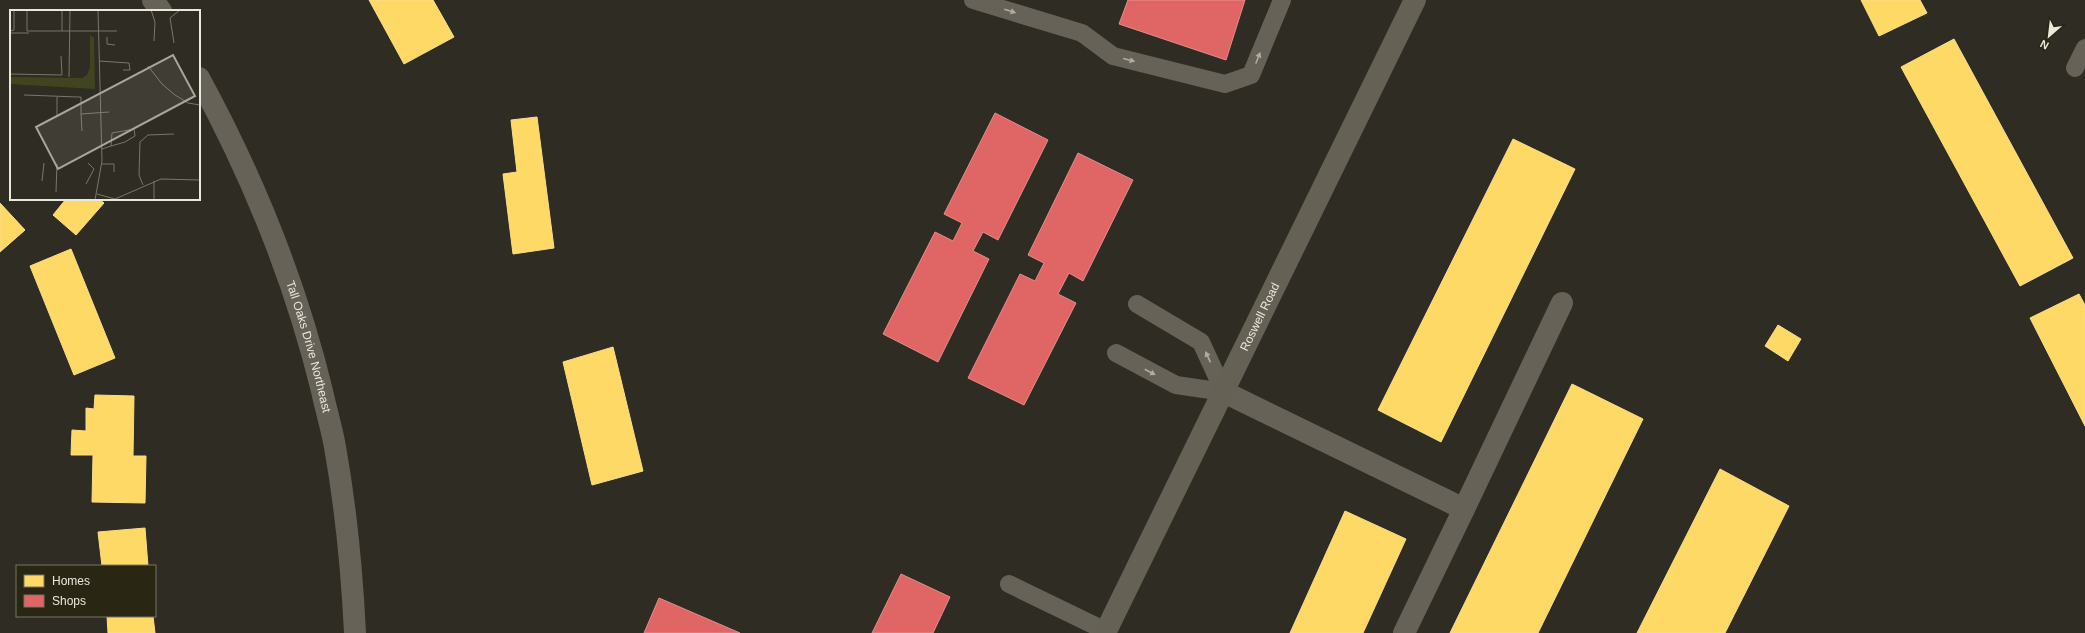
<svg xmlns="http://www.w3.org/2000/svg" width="2085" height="633" viewBox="0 0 2085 633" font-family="Helvetica,sans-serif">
	<rect width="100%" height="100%" fill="#2e2c23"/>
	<path fill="#ffd966" stroke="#f9de8a" d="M369,0H433L454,37L404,64Z
		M1861,0H1920L1927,13L1879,36Z
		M1954,39L2073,258L2020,286L1901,67Z
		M537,117L554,248L513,254L503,174L517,172L511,120Z
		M1513,139L1575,169L1441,442L1378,410Z
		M66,199H99L104,203L76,235L53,215Z
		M0,203L25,230L0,252Z
		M71,249L115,358L74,375L30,266Z
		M2079,294L2085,305V426L2030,318Z
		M1778,325L1801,339L1788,361L1765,346Z
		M613,347L643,471L592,485L563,362Z
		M1572,384L1643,419L1538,633H1450Z
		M95,395L134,396L133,456H146L145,503L92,502L93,455H71L72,430L86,431V408L94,409Z
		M1720,469L1789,506L1725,633H1637Z
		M1345,511L1406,539L1363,633H1290Z
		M145,528L148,566H102L98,532Z
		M107,616H153L155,633H108Z"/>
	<path fill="#e06666" stroke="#e38d8a" d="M1128,0H1245L1226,60L1119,24Z
		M995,113L1048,140L998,240L983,232L973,251L989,259L938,362L883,334L935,232L953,241L962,223L944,214Z
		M1078,153L1133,180L1083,281L1069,273L1058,294L1076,303L1024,405L968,378L1020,274L1035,281L1044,263L1028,255Z
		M901,574L950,597L933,633H872Z
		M659,598L740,633H644Z"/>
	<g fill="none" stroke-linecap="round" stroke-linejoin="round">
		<path stroke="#666258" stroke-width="18" d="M973,0L1082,33L1113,56L1225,84L1251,75L1282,0
			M2075,68L2085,48
			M1137,304L1201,342L1224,392
			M1116,353L1176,385L1224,392
			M1009,584L1106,631"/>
		<g stroke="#666258" stroke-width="22">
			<path d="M153,0L161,11"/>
			<path id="s1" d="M199,78C254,179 295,280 322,391C326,410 332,429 335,447C346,509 352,571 355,633"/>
			<path d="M1224,392L1464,509L1404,633"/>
			<path d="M1464,509L1562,303"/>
		</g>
		<path stroke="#656255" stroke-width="22" id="s2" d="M1105,633L1415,0"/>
	</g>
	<defs><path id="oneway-solid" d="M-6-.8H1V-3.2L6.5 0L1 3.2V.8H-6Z"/></defs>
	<g fill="#afaca1">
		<use href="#oneway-solid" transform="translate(1010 11) rotate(17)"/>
		<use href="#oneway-solid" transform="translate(1258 58) rotate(-68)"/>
		<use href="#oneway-solid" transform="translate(1129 60) rotate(14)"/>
		<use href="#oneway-solid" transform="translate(1208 357) rotate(-115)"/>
		<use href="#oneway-solid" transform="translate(1150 372) rotate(28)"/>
	</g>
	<g text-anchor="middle" stroke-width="4" stroke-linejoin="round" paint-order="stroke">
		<g font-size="12" fill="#eae8dd" stroke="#292614">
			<text dy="4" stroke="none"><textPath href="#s2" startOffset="352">Roswell Road</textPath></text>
			<text dy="4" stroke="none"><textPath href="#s1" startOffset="291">Tall Oaks Drive Northeast</textPath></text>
		</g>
	</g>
	<g transform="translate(10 10)">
		<rect width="190" height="190" fill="#2e2c23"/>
		<path d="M80,25L84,28L85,79L0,74V67L72,68L77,65L80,57Z" fill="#41451f"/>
		<path fill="none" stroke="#79776d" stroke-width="1" d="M17,0V21H107M141,0L145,12L144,31M0,21L4,20V0M52,21V0M0,23H19M97,27V34L105,35M164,33L160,8L170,0M89,51L119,53L120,60H113M138,56L152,74L165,85L178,93L190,95M0,64L52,65L51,46M59,67L60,0M14,85L68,87H71V104L99,102M47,87V106M71,104L72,121M92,139L101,136L115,132L125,126L124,119L102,123L101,136M92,154H104V162M32,171L34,153M76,174L84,159L78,153M133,175L129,165L130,132L138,125L164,124M46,182L47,154M87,184L105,189L151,169L190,170M85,190L92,151L88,0M144,190V171"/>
		<path fill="#a8a69c" fill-opacity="0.15" stroke="#a8a69c" stroke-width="2" d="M163,45L185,86L48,159L26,117Z"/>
		<rect width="190" height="190" fill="none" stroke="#eae8dd" stroke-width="2"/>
	</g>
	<rect x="16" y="565" width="140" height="52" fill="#292614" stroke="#767464"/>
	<rect x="24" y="575" width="20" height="12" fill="#ffd966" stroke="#767464"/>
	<text x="52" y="585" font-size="12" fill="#eae8dd">Homes</text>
	<rect x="24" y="595" width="20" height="12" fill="#e06666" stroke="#767464"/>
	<text x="52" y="605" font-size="12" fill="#eae8dd">Shops</text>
	<g transform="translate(2049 36) rotate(208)" stroke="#292614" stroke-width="3" paint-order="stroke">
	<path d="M0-3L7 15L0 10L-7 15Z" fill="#eae8dd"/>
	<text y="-6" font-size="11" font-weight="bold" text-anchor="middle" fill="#eae8dd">N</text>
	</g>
</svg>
